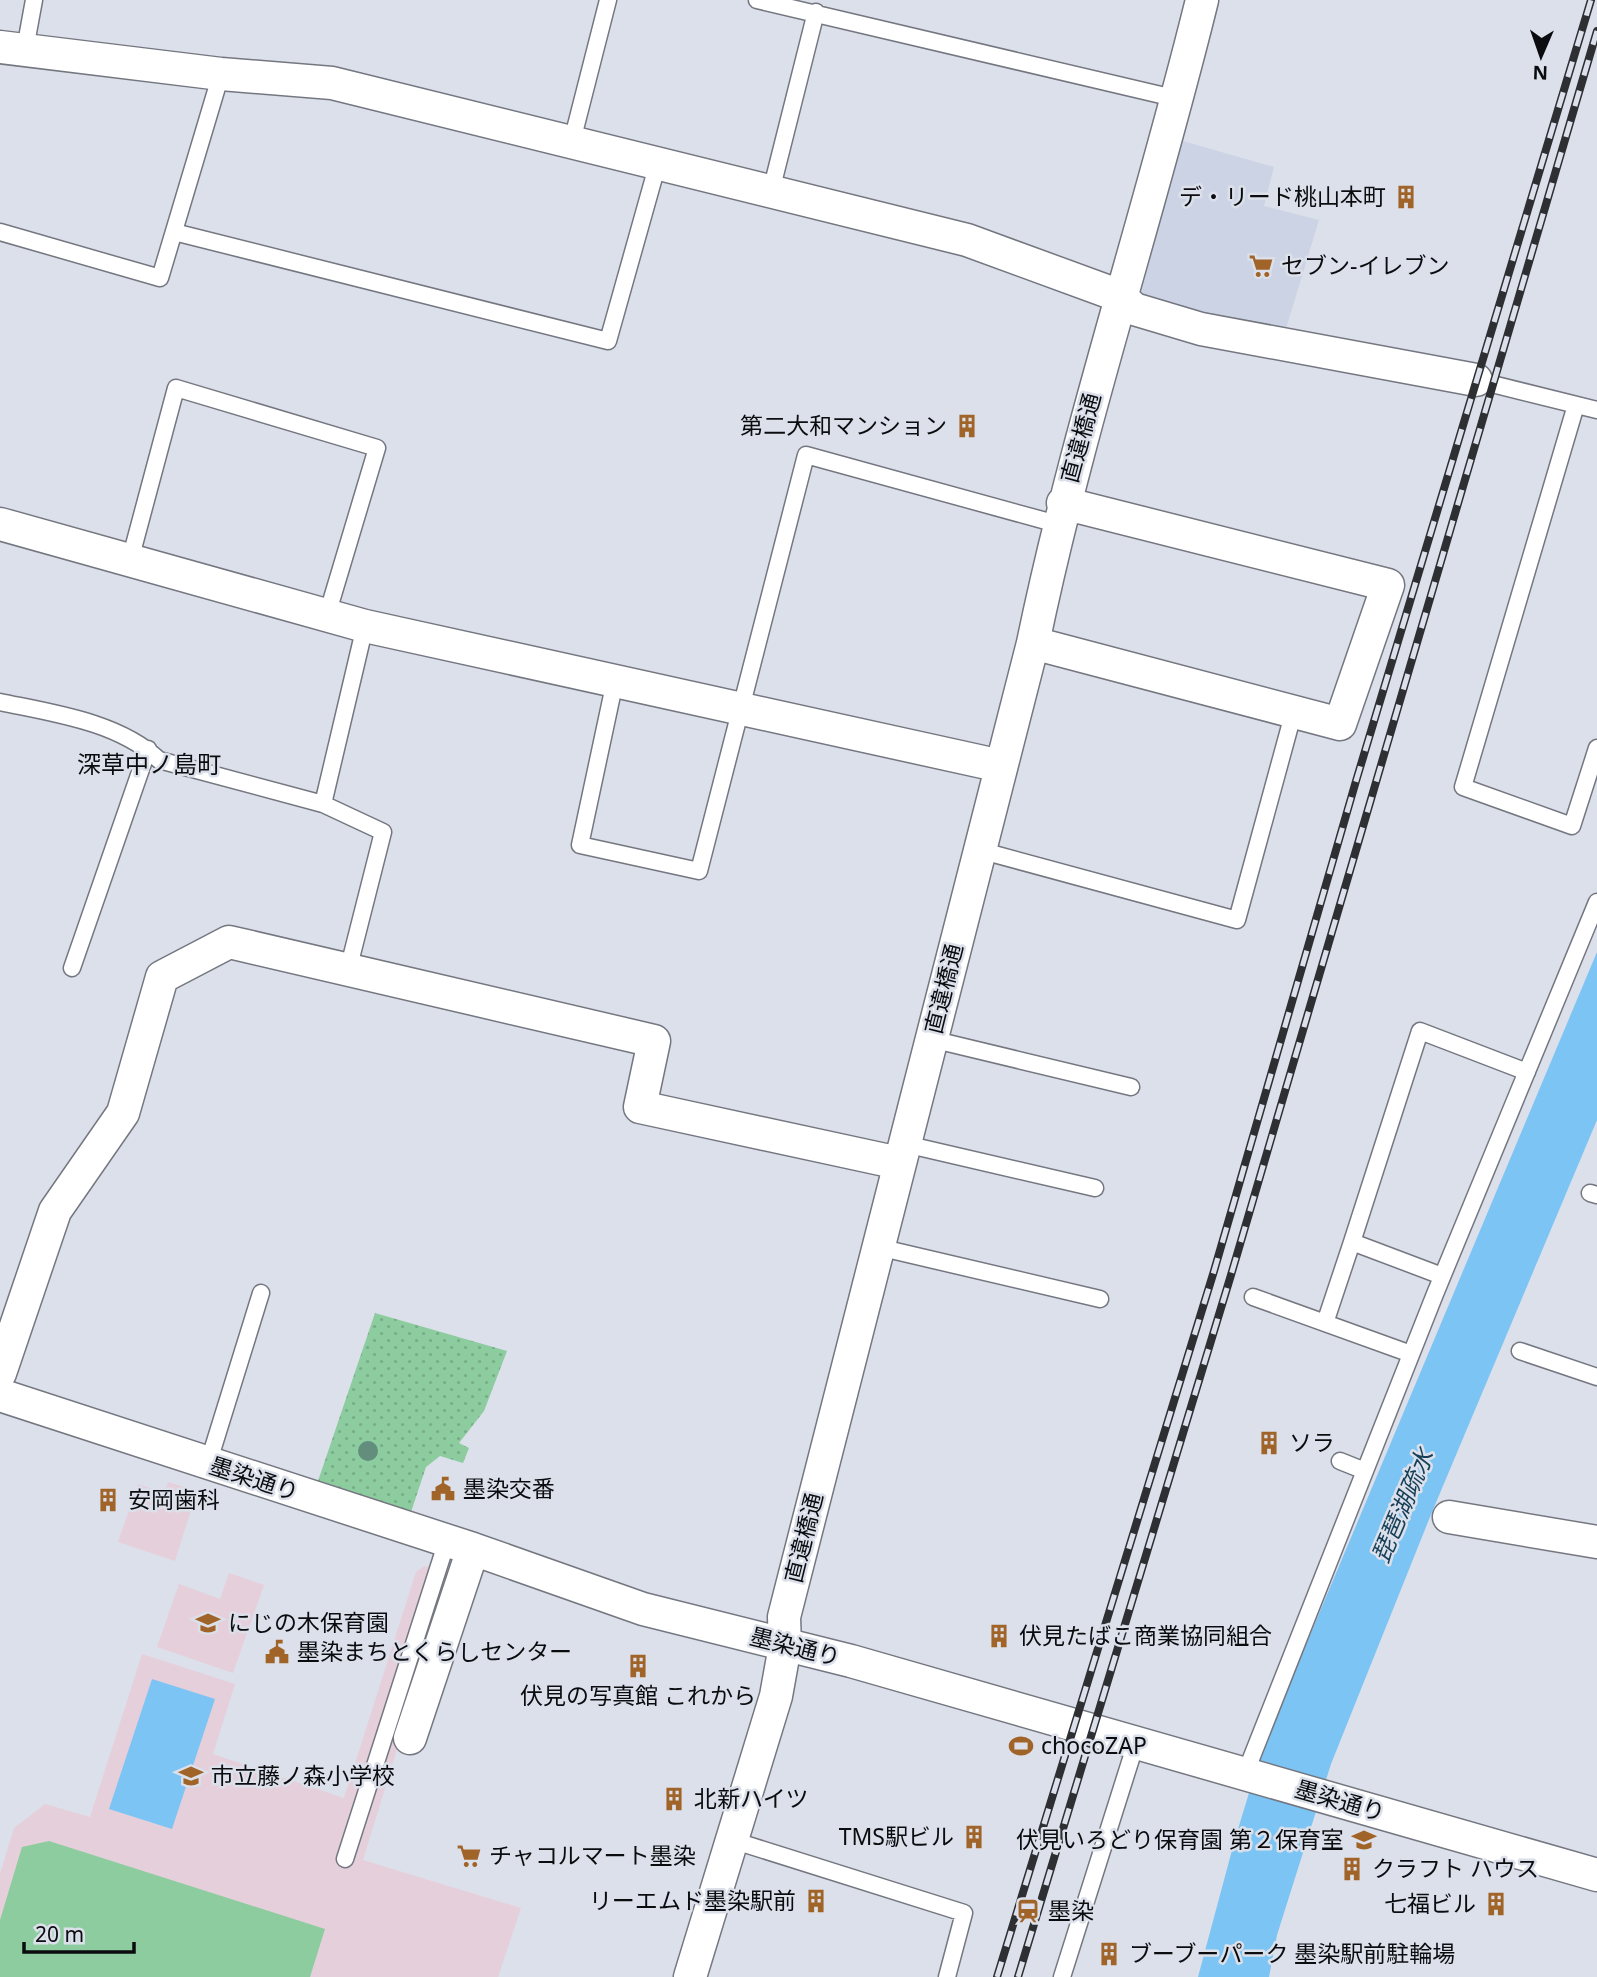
<svg xmlns="http://www.w3.org/2000/svg" width="1597" height="1977" viewBox="0 0 1597 1977" font-family="'Noto Sans','Noto Sans JP',sans-serif">
	<defs>
		<pattern id="park-dots" width="8" height="8" patternUnits="userSpaceOnUse" patternTransform="scale(1.75)"><rect width="8" height="8" fill="#8ccc9f"/><path d="M2 2h.1M6 6h.1" fill="none" stroke="#77ae88" stroke-width="1.8" stroke-linecap="round"/></pattern>
	</defs>
	<rect width="100%" height="100%" fill="#dce0ea"/>
	<path fill="#ccd3e4" d="M1183,141L1274,167L1264,206L1319,220L1285,332L1142,301L1139,293Z"/>
	<path fill="#e5cfdb" d="M168,1482L197,1491L175,1561L118,1542L138,1484L164,1493Z
		M424,1566L452,1570L363,1860L521,1908L498,1977H0V1874L14,1828L45,1804L90,1817L142,1654L235,1684L213,1754L344,1798L416,1572Z
		M229,1573L264,1585L233,1673L157,1647L179,1584L220,1599Z"/>
	<path fill="#8ccc9f" d="M49,1841L325,1929L310,1977H0V1920L22,1847Z"/>
	<path fill="url(#park-dots)" d="M375,1313L507,1351L484,1411L459,1443L469,1448L463,1463L440,1456L426,1467L410,1515L317,1484Z"/>
	<path fill="#7cc4f4" d="M1597,952V1120L1432,1512L1331,1764L1277,1935L1269,1977H1198L1235,1839L1263,1747Z
		M152,1679L215,1699L172,1829L109,1809Z"/>
	<g fill="none" stroke-linecap="round" stroke-linejoin="round">
		<g stroke="#747780" stroke-width="19">
			<path id="lane" d="M757,0L1178,99
				M25,49L34,0
				M572,141L608,0
				M771,191L816,12
				M0,232L160,278L221,74
				M174,232L608,341L658,163
				M1476,380L1597,410
				M1576,405L1463,787L1572,826L1597,748
				M130,560L176,388L377,448L327,615
				M615,681L580,845L699,871L806,455L1057,524
				M0,702C53,713 119,722 159,760L323,804L365,626
				M323,804L383,832L348,970
				M979,850L1237,920L1294,711
				M72,968L148,749
				M931,1039L1131,1087
				M905,1144L1095,1188
				M1590,1193L1597,1195
				M878,1247L1100,1299
				M1442,1276L1352,1242L1420,1031L1527,1072
				M1253,1297L1411,1354
				M1325,1323L1352,1242
				M1520,1351L1597,1377
				M1340,1461L1365,1471
				M208,1464L261,1293
				M1245,1774L1435,1294L1597,902
				M732,1840L964,1913L947,1977
				M345,1859L447,1541
				M1062,1977L1136,1743"/>
		</g>
		<g stroke="#747780" stroke-width="35">
			<path id="street" d="M0,47L221,74L332,83L967,240L1120,296L1134,309L1201,329L1476,380
				M0,524L365,626L1001,766
				M1033,643L1340,724L1388,585L1063,503
				M0,1373L55,1211L123,1113L162,977L229,942L654,1041L640,1107L899,1163
				M0,1395L473,1549L643,1609L851,1661L1597,1875
				M1449,1517L1597,1542
				M410,1738L473,1549
				M690,1977L776,1696L785,1646L784,1617L1033,643C1078,426 1149,216 1202,0"/>
		</g>
		<use href="#lane" stroke="#fff" stroke-width="16"/>
		<use href="#street" stroke="#fff" stroke-width="32"/>
		<g stroke="#2d2f33" stroke-width="8">
			<path id="rail" d="M997,1977L1214,1271L1356,781L1591,0
				M1018,1977L1231,1275L1597,31"/>
		</g>
		<use href="#rail" stroke="#dce0ea" stroke-width="5" stroke-dasharray="16" stroke-linecap="butt"/>
	</g>
	<circle fill="#638e7e" cx="368" cy="1451" r="10"/>
	<defs>
		<g id="building-bare" transform="scale(1.89)"><path d="M-4-6H4V6H1V3H-1V6H-4ZM-2.5-4.3h1.7v1.8h-1.7ZM.8-4.3h1.7v1.8H.8ZM-2.5-1h1.7V.8h-1.7ZM.8-1h1.7V.8H.8Z" fill="#a16428" stroke="#dce0ea" stroke-width="2.5" paint-order="stroke"/></g>
		<g id="supermarket-bare" transform="scale(1.89)"><path d="M-6-5.5h2.5l.6 2H6L4.5 2H-2.5L-4.4-4H-6ZM-1.5 3.2a1.3 1.3 0 1 0 .1 0ZM3 3.2a1.3 1.3 0 1 0 .1 0Z" fill="#a16428" stroke="#dce0ea" stroke-width="2.5" paint-order="stroke"/></g>
		<g id="civic-bare" transform="scale(1.89)"><path d="M-.6-6.5H3V-4.5H.6V-3L4-1V1h2V6H-6V1h2V-1L-.6-3ZM-1.2 2.5V6h2.4V2.5Z" fill="#a16428" stroke="#dce0ea" stroke-width="2.5" paint-order="stroke"/></g>
		<g id="school-bare" transform="scale(1.89)"><path d="M0-5L7-2L0 1L-7-2ZM-4 1L0 2.5L4 1V4Q0 6-4 4Z" fill="#a16428" stroke="#dce0ea" stroke-width="2.5" paint-order="stroke"/></g>
		<g id="stadium-bare" transform="scale(1.89)"><path d="M0-5a6.5 5 0 1 0 0 10a6.5 5 0 1 0 0-10ZM-3.5-1.8h7v3.6h-7Z" fill="#a16428" stroke="#dce0ea" stroke-width="2.5" paint-order="stroke"/></g>
		<g id="station-bare" transform="scale(1.89)"><path d="M-3-6H3Q5-6 5-4V2Q5 4 3 4L4.5 6H3L1.5 4h-3L-3 6H-4.5L-3 4Q-5 4-5 2V-4Q-5-6-3-6ZM-3.5-4v3h7v-3ZM-3.5 1v1.5H-2V1ZM2 1v1.5H3.5V1Z" fill="#a16428" stroke="#dce0ea" stroke-width="2.5" paint-order="stroke"/></g>
	</defs>
	<g fill-rule="evenodd">
		<use href="#building-bare" x="1406" y="197"/>
		<use href="#supermarket-bare" x="1261" y="266"/>
		<use href="#building-bare" x="967" y="426"/>
		<use href="#building-bare" x="1269" y="1443"/>
		<use href="#civic-bare" x="443" y="1489"/>
		<use href="#building-bare" x="108" y="1500"/>
		<use href="#school-bare" x="208" y="1623"/>
		<use href="#building-bare" x="999" y="1636"/>
		<use href="#civic-bare" x="277" y="1652"/>
		<use href="#building-bare" x="638" y="1666"/>
		<use href="#stadium-bare" x="1021" y="1746"/>
		<use href="#school-bare" x="191" y="1776"/>
		<use href="#building-bare" x="674" y="1799"/>
		<use href="#building-bare" x="974" y="1837"/>
		<use href="#school-bare" x="1364" y="1840"/>
		<use href="#supermarket-bare" x="469" y="1856"/>
		<use href="#building-bare" x="1352" y="1869"/>
		<use href="#building-bare" x="816" y="1901"/>
		<use href="#building-bare" x="1496" y="1904"/>
		<use href="#station-bare" x="1028" y="1911"/>
		<use href="#building-bare" x="1109" y="1954"/>
	</g>
	<g text-anchor="middle" stroke-width="5" stroke-linejoin="round" paint-order="stroke">
		<g font-size="23" fill="#0a0c0f" stroke="#dce0ea" text-anchor="start">
			<text x="1386" y="205" text-anchor="end">デ・リード桃山本町</text>
			<text x="1281" y="274">セブン-イレブン</text>
			<text x="947" y="434" text-anchor="end">第二大和マンション</text>
			<text x="1289" y="1451">ソラ</text>
			<text x="463" y="1497">墨染交番</text>
			<text x="128" y="1508">安岡歯科</text>
			<text x="228" y="1631">にじの木保育園</text>
			<text x="1019" y="1644">伏見たばこ商業協同組合</text>
			<text x="297" y="1660">墨染まちとくらしセンター</text>
			<text x="638" y="1704" text-anchor="middle">伏見の写真館 これから</text>
			<text x="1041" y="1754">chocoZAP</text>
			<text x="211" y="1784">市立藤ノ森小学校</text>
			<text x="694" y="1807">北新ハイツ</text>
			<text x="954" y="1845" text-anchor="end">TMS駅ビル</text>
			<text x="1344" y="1848" text-anchor="end">伏見いろどり保育園 第２保育室</text>
			<text x="489" y="1864">チャコルマート墨染</text>
			<text x="1372" y="1877">クラフト ハウス</text>
			<text x="796" y="1909" text-anchor="end">リーエムド墨染駅前</text>
			<text x="1476" y="1912" text-anchor="end">七福ビル</text>
			<text x="1048" y="1919">墨染</text>
			<text x="1129" y="1962">ブーブーパーク 墨染駅前駐輪場</text>
		</g>
		<g font-size="23" fill="#0a0c0f" stroke="#dce0ea">
			<text transform="translate(1081 438) rotate(-75)" y="8">直違橋通</text>
			<text transform="translate(944 989) rotate(-76)" y="8">直違橋通</text>
			<text transform="translate(254 1479) rotate(18)" y="8">墨染通り</text>
			<text transform="translate(804 1538) rotate(-76)" y="8">直違橋通</text>
			<text transform="translate(795 1647) rotate(14)" y="8">墨染通り</text>
			<text transform="translate(1340 1801) rotate(16)" y="8">墨染通り</text>
		</g>
		<g font-size="24" fill="#0a0c0f" stroke="#dce0ea">
			<text x="149" y="773">深草中ノ島町</text>
		</g>
		<g font-size="24" font-style="italic" fill="#163f57" stroke="#dce0ea">
			<text transform="translate(1403 1506) rotate(-67)" y="8">琵琶湖疏水</text>
		</g>
	</g>
	<g transform="translate(1541 56) rotate(182)" stroke="#dce0ea" stroke-width="5" paint-order="stroke">
	<path d="M0-5L12 26L0 18L-12 26Z" fill="#0a0c0f"/>
	<text y="-10" font-size="19" font-weight="bold" text-anchor="middle" fill="#0a0c0f">N</text>
	</g>
	<path d="M24 1942v10h110v-10" fill="none" stroke="#0a0c0f" stroke-width="3.5"/>
	<text x="35" y="1942" font-size="21" fill="#0a0c0f" stroke="#dce0ea" stroke-width="5" paint-order="stroke">20 m</text>
</svg>
